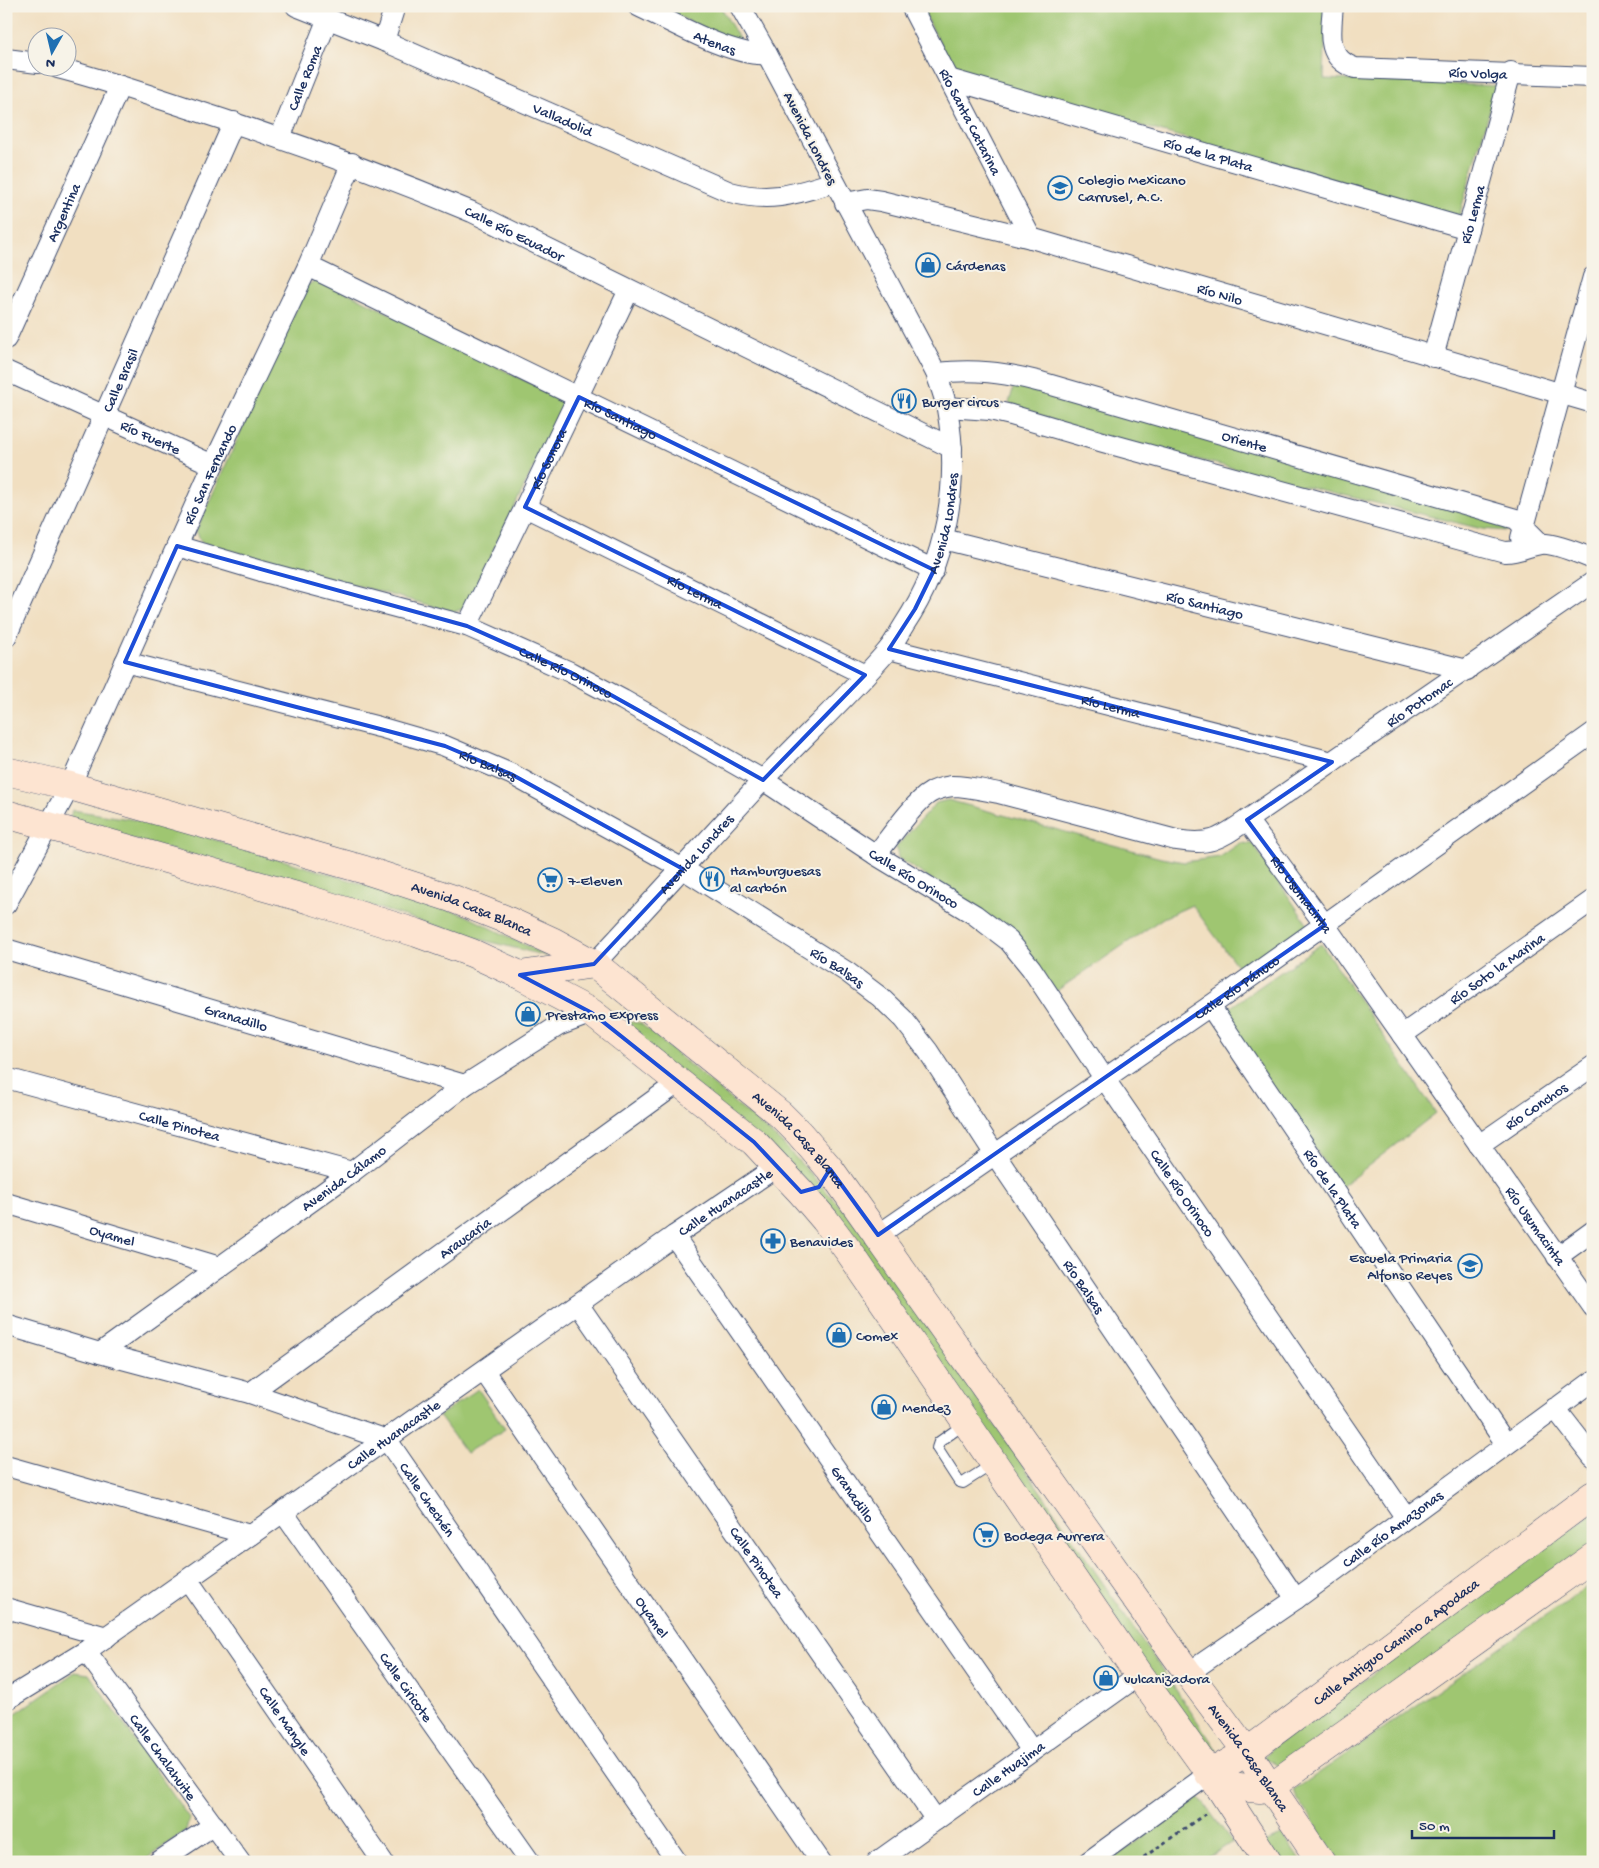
<svg xmlns="http://www.w3.org/2000/svg" width="1599" height="1868" viewBox="0 0 1599 1868" font-family="'Gochi Hand',sans-serif">
	<rect width="100%" height="100%" fill="#f7f3e8"/>
	<filter id="ink" filterUnits="userSpaceOnUse"><feTurbulence type="fractalNoise" baseFrequency=".02" numOctaves="2"/><feDisplacementMap in="SourceGraphic" scale="10" xChannelSelector="R" yChannelSelector="G"/><feConvolveMatrix kernelMatrix="1 2 1 2 8 2 1 2 1" color-interpolation-filters="sRGB"/></filter>
	<filter id="wash" filterUnits="userSpaceOnUse"><feTurbulence type="fractalNoise" baseFrequency=".0096" numOctaves="4" result="noise"/><feDisplacementMap in="SourceGraphic" scale="20" xChannelSelector="R" yChannelSelector="G"/><feGaussianBlur stdDeviation="1.12" result="paint"/><feColorMatrix in="noise" values="0 0 0 0 0 0 0 0 0 0 0 0 0 0 0 0 0 1.4 0 .05"/><feComposite in="paint" operator="in"/></filter>
	<g filter="url(#wash)">
		<rect width="100%" height="100%" fill="#f1dfc1"/>
		<path fill="#9fc671" stroke="#5d7a68" d="M659,6H720L746,50Z
			M921,6H1326L1324,79L1497,86L1459,216L955,73Z
			M320,279L558,397L563,407L465,608L454,612L202,543L196,531L307,285Z
			M1016,379L1508,521L1506,531L1482,529L1077,430L1009,403Z
			M948,800L1161,858L1184,862L1220,857L1240,843L1253,844L1312,931L1244,975L1192,905L1163,918L1055,992L1012,931L898,858L896,847L936,803Z
			M72,810L162,824L463,914L547,956L486,941L319,890L69,822Z
			M1321,944L1436,1113L1341,1187L1222,1013Z
			M630,1022L640,1023L783,1144L862,1230L1217,1750L1207,1756L845,1230L628,1029Z
			M478,1389L505,1429L466,1453L439,1416Z
			M1593,1513V1557L1285,1770L1264,1757L1273,1747Z
			M1593,1583V1862H1340L1293,1791Z
			M75,1672L89,1674L189,1818L186,1830L142,1862H6V1720Z
			M1199,1797L1232,1842L1202,1862H1109Z
			M1283,1835L1301,1862H1274L1262,1844Z"/>
	</g>
	<g filter="url(#ink)">
		<g fill="none" stroke-linecap="round" stroke-linejoin="round">
			<g stroke="#3b496d" stroke-width="12">
				<path id="lane" d="M966,1423L939,1442L937,1448L959,1482L963,1483L993,1464"/>
			</g>
			<g stroke="#3b496d" stroke-width="22">
				<g id="street">
					<path id="s1" d="M296,6L384,41L730,192C771,203 795,194 834,182"/>
					<path id="s2" d="M638,6C670,21 734,58 767,54"/>
					<path id="s3" d="M911,6L1031,238"/>
					<path id="s4" d="M1333,6C1331,32 1325,58 1355,68L1593,77"/>
					<path d="M384,41L395,6"/>
					<path d="M6,59L38,63"/>
					<path id="s5" d="M58,68C102,79 145,94 188,108C285,139 379,173 472,212L952,448"/>
					<path id="s6" d="M949,79L1468,229"/>
					<path id="s7" d="M280,138L328,18"/>
					<path id="s8" d="M845,203L867,199L881,201L1031,238L1593,403"/>
					<path id="s9" d="M308,266L934,570"/>
					<path id="s10" d="M6,339L120,86"/>
					<path id="s11" d="M1433,357L1511,72"/>
					<path id="s12" d="M6,371L213,465"/>
					<path id="s13" d="M936,373C975,369 1002,372 1041,382L1516,519L1541,544"/>
					<path d="M947,407L990,410L1011,415L1103,442L1505,552C1521,552 1526,546 1540,544C1551,542 1581,554 1593,559"/>
					<path id="s14" d="M525,507L865,675"/>
					<path d="M1521,538L1593,277"/>
					<path id="s15" d="M943,539L1467,670"/>
					<path id="s16" d="M177,546L261,571L467,626L570,672L623,700L763,780L876,855L975,915L1009,941L1031,968L1104,1078L1406,1518"/>
					<path id="s17" d="M467,626L525,507L629,290"/>
					<path id="s18" d="M6,637L234,122"/>
					<path id="s19" d="M889,649L1332,762"/>
					<path id="s20" d="M125,662L379,727L445,746L511,774L683,869L847,972L880,997L903,1019L928,1051L994,1153L1296,1599"/>
					<path id="s21" d="M1247,820L1325,925L1593,1307"/>
					<path id="s22" d="M876,855C888,840 915,801 930,793C936,789 945,787 952,786C968,786 983,790 999,793L1176,840C1211,846 1219,839 1247,820L1593,582"/>
					<path id="s23" d="M6,904L70,786L213,465L308,266L352,163"/>
					<path id="s24" d="M6,949L465,1085"/>
					<path id="s25" d="M594,964C650,904 706,842 762,781C803,737 849,696 888,650C894,643 899,633 904,625C946,562 961,484 947,409C945,397 940,385 936,373L767,54L740,6"/>
					<path id="s26" d="M1210,1006L1506,1444"/>
					<path id="s27" d="M1402,1035L1593,900"/>
					<path id="s28" d="M6,1078L352,1172"/>
					<path id="s29" d="M1479,1145L1593,1066"/>
					<path id="s30" d="M6,1203L220,1267"/>
					<path id="s31" d="M878,1235L1210,1006L1593,733"/>
					<path id="s32" d="M674,1236L1032,1751"/>
					<path d="M1557,1257L1593,1231"/>
					<path id="s33" d="M578,1304L936,1820"/>
					<path id="s34" d="M6,1325L100,1353L250,1393L387,1440L677,1862"/>
					<path id="s35" d="M100,1353L352,1172L465,1085L558,1026L592,1013"/>
					<path id="s36" d="M484,1371L821,1862"/>
					<path id="s37" d="M250,1393L679,1082"/>
					<path d="M1555,1408L1593,1457"/>
					<path d="M6,1466L250,1535"/>
					<path id="s38" d="M283,1512L530,1862"/>
					<path id="s39" d="M188,1580L383,1862"/>
					<path d="M6,1608L107,1637"/>
					<path id="s40" d="M86,1651L240,1862"/>
					<path id="s41" d="M1188,1673L1296,1599L1593,1381"/>
					<path id="s42" d="M6,1700L86,1651L674,1236L778,1166"/>
					<path d="M158,1862L214,1825"/>
					<path id="s43" d="M877,1862L1139,1675"/>
					<path d="M1088,1862L1209,1774"/>
				</g>
			</g>
			<g stroke="#3b496d" stroke-width="29">
				<g id="secondary">
					<path id="s44" d="M6,771L70,786L365,870L451,898L502,918L554,942L594,964L781,1115L799,1133L830,1169L1188,1673L1247,1752L1321,1862"/>
					<path d="M6,814L307,899L417,933L472,953L520,975L592,1013L754,1142L801,1192L825,1220L850,1253L1139,1675L1218,1785L1268,1862"/>
					<path d="M520,975L594,964"/>
					<path id="s45" d="M1209,1774L1247,1752L1593,1495"/>
					<path d="M1218,1785L1260,1789L1270,1787L1593,1557"/>
				</g>
			</g>
			<path stroke="#3b496d" stroke-width="3" stroke-dasharray="4 4" stroke-linecap="butt" d="M1137,1862L1205,1814"/>
			<use href="#lane" stroke="#fff" stroke-width="10"/>
			<use href="#street" stroke="#fff" stroke-width="20"/>
			<use href="#secondary" stroke="#fde4d1" stroke-width="28"/>
		</g>
	</g>
	<path fill="none" stroke="#1d4ed8" stroke-width="4" stroke-linejoin="round" d="M579,397L934,570L915,609L889,649L1332,762L1247,820L1325,925L878,1235L830,1169L819,1187L801,1192L754,1142L592,1013L520,975L594,964L683,869L511,774L445,746L125,662L177,546L467,626L570,672L763,780L865,675L525,507Z"/>
	<defs>
		<g id="school-ring" transform="scale(1.25)"><circle r="9.5" fill="#f7f3e8" stroke="#1f6fb2" stroke-width="1.5"/><path d="M0-5L7-2L0 1L-7-2ZM-4 1L0 2.5L4 1V4Q0 6-4 4Z" fill="#1f6fb2"/></g>
		<g id="shop-ring" transform="scale(1.25)"><circle r="9.5" fill="#f7f3e8" stroke="#1f6fb2" stroke-width="1.5"/><path d="M-5-2.5h2.3a2.7 3.5 0 0 1 5.4 0H5L5.5 6h-11ZM-1.5-2.5h3a1.5 2.3 0 0 0-3 0Z" fill="#1f6fb2"/></g>
		<g id="restaurant-ring" transform="scale(1.25)"><circle r="9.5" fill="#f7f3e8" stroke="#1f6fb2" stroke-width="1.5"/><path d="M-5-6h1v4h1v-4h1v4h1v-4h1v5L-1.5 .5V6h-2V.5L-5-1ZM5-6V6H3V1.5H1.5Q1.5-4 5-6Z" fill="#1f6fb2"/></g>
		<g id="supermarket-ring" transform="scale(1.25)"><circle r="9.5" fill="#f7f3e8" stroke="#1f6fb2" stroke-width="1.5"/><path d="M-6-5.5h2.5l.6 2H6L4.5 2H-2.5L-4.4-4H-6ZM-1.5 3.2a1.3 1.3 0 1 0 .1 0ZM3 3.2a1.3 1.3 0 1 0 .1 0Z" fill="#1f6fb2"/></g>
		<g id="pharmacy-ring" transform="scale(1.25)"><circle r="9.5" fill="#f7f3e8" stroke="#1f6fb2" stroke-width="1.5"/><path d="M-2-6h4v4h4v4h-4v4h-4v-4h-4v-4h4Z" fill="#1f6fb2"/></g>
	</defs>
	<g fill-rule="evenodd">
		<use href="#school-ring" x="1060" y="188"/>
		<use href="#shop-ring" x="928" y="265"/>
		<use href="#restaurant-ring" x="904" y="401"/>
		<use href="#restaurant-ring" x="712" y="879"/>
		<use href="#supermarket-ring" x="550" y="880"/>
		<use href="#shop-ring" x="528" y="1014"/>
		<use href="#pharmacy-ring" x="773" y="1241"/>
		<use href="#school-ring" x="1470" y="1266"/>
		<use href="#shop-ring" x="839" y="1335"/>
		<use href="#shop-ring" x="884" y="1407"/>
		<use href="#supermarket-ring" x="986" y="1535"/>
		<use href="#shop-ring" x="1106" y="1678"/>
	</g>
	<g text-anchor="middle" stroke-width="4" stroke-linejoin="round" paint-order="stroke">
		<g font-size="15" fill="#1b2f5e" stroke="#f7f3e8">
			<text dy="5" stroke="none"><textPath href="#s2" startOffset="85">Atenas</textPath></text>
			<text dy="5" stroke="none"><textPath href="#s4" startOffset="196">Río Volga</textPath></text>
			<text dy="5" stroke="none"><textPath href="#s7" startOffset="65">Calle Roma</textPath></text>
			<text dy="5" stroke="none"><textPath href="#s1" startOffset="290">Valladolid</textPath></text>
			<text dy="5" stroke="none"><textPath href="#s3" startOffset="130">Río Santa Catarina</textPath></text>
			<text transform="translate(811 138) rotate(63)" y="5">Avenida Londres</text>
			<text dy="5" stroke="none"><textPath href="#s6" startOffset="270">Río de la Plata</textPath></text>
			<text dy="5" stroke="none"><textPath href="#s10" startOffset="139">Argentina</textPath></text>
			<text dy="5" stroke="none"><textPath href="#s11" startOffset="148">Río Lerma</textPath></text>
			<text dy="5" stroke="none"><textPath href="#s5" startOffset="486">Calle Río Ecuador</textPath></text>
			<text dy="5" stroke="none"><textPath href="#s8" startOffset="388">Río Nilo</textPath></text>
			<text dy="5" stroke="none"><textPath href="#s18" startOffset="281">Calle Brasil</textPath></text>
			<text dy="5" stroke="none"><textPath href="#s9" startOffset="348">Río Santiago</textPath></text>
			<text dy="5" stroke="none"><textPath href="#s12" startOffset="159">Río Fuerte</textPath></text>
			<text dy="5" stroke="none"><textPath href="#s13" startOffset="318">Oriente</textPath></text>
			<text dy="5" stroke="none"><textPath href="#s17" startOffset="186">Río Sonora</textPath></text>
			<text dy="5" stroke="none"><textPath href="#s23" startOffset="476">Río San Fernando</textPath></text>
			<text dy="5" stroke="none"><textPath href="#s25" startOffset="570">Avenida Londres</textPath></text>
			<text dy="5" stroke="none"><textPath href="#s14" startOffset="190">Río Lerma</textPath></text>
			<text dy="5" stroke="none"><textPath href="#s15" startOffset="270">Río Santiago</textPath></text>
			<text dy="5" stroke="none"><textPath href="#s16" startOffset="410">Calle Río Orinoco</textPath></text>
			<text dy="5" stroke="none"><textPath href="#s22" startOffset="622">Río Potomac</textPath></text>
			<text dy="5" stroke="none"><textPath href="#s19" startOffset="229">Río Lerma</textPath></text>
			<text dy="5" stroke="none"><textPath href="#s20" startOffset="378">Río Balsas</textPath></text>
			<text dy="5" stroke="none"><textPath href="#s25" startOffset="150">Avenida Londres</textPath></text>
			<text dy="5" stroke="none"><textPath href="#s16" startOffset="815">Calle Río Orinoco</textPath></text>
			<text dy="5" stroke="none"><textPath href="#s21" startOffset="92">Río Usumacinta</textPath></text>
			<text dy="5" stroke="none"><textPath href="#s44" startOffset="486">Avenida Casa Blanca</textPath></text>
			<text dy="5" stroke="none"><textPath href="#s20" startOffset="782">Río Balsas</textPath></text>
			<text dy="5" stroke="none"><textPath href="#s27" startOffset="116">Río Soto la Marina</textPath></text>
			<text dy="5" stroke="none"><textPath href="#s31" startOffset="436">Calle Río Pánuco</textPath></text>
			<text dy="5" stroke="none"><textPath href="#s24" startOffset="240">Granadillo</textPath></text>
			<text dy="5" stroke="none"><textPath href="#s29" startOffset="69">Río Conchos</textPath></text>
			<text dy="5" stroke="none"><textPath href="#s28" startOffset="180">Calle Pinotea</textPath></text>
			<text dy="5" stroke="none"><textPath href="#s44" startOffset="891">Avenida Casa Blanca</textPath></text>
			<text dy="5" stroke="none"><textPath href="#s35" startOffset="300">Avenida Cálamo</textPath></text>
			<text dy="5" stroke="none"><textPath href="#s26" startOffset="220">Río de la Plata</textPath></text>
			<text dy="5" stroke="none"><textPath href="#s16" startOffset="1235">Calle Río Orinoco</textPath></text>
			<text dy="5" stroke="none"><textPath href="#s42" startOffset="875">Calle Huanacastle</textPath></text>
			<text dy="5" stroke="none"><textPath href="#s21" startOffset="498">Río Usumacinta</textPath></text>
			<text dy="5" stroke="none"><textPath href="#s30" startOffset="111">Oyamel</textPath></text>
			<text dy="5" stroke="none"><textPath href="#s37" startOffset="265">Araucaria</textPath></text>
			<text dy="5" stroke="none"><textPath href="#s20" startOffset="1189">Río Balsas</textPath></text>
			<text dy="5" stroke="none"><textPath href="#s42" startOffset="470">Calle Huanacastle</textPath></text>
			<text dy="5" stroke="none"><textPath href="#s32" startOffset="314">Granadillo</textPath></text>
			<text dy="5" stroke="none"><textPath href="#s34" startOffset="470">Calle Chechén</textPath></text>
			<text dy="5" stroke="none"><textPath href="#s41" startOffset="250">Calle Río Amazonas</textPath></text>
			<text dy="5" stroke="none"><textPath href="#s33" startOffset="314">Calle Pinotea</textPath></text>
			<text dy="5" stroke="none"><textPath href="#s36" startOffset="298">Oyamel</textPath></text>
			<text dy="5" stroke="none"><textPath href="#s45" startOffset="229">Calle Antiguo Camino a Apodaca</textPath></text>
			<text dy="5" stroke="none"><textPath href="#s38" startOffset="214">Calle Ciricote</textPath></text>
			<text dy="5" stroke="none"><textPath href="#s39" startOffset="171">Calle Mangle</textPath></text>
			<text dy="5" stroke="none"><textPath href="#s40" startOffset="131">Calle Chalahuite</textPath></text>
			<text dy="5" stroke="none"><textPath href="#s44" startOffset="1656">Avenida Casa Blanca</textPath></text>
			<text dy="5" stroke="none"><textPath href="#s43" startOffset="161">Calle Huajima</textPath></text>
		</g>
		<g font-size="15" fill="#1b2f5e" stroke="#f7f3e8" text-anchor="start">
			<text x="1078" y="184">Colegio Mexicano<tspan x="1078" dy="17">Carrusel, A.C.</tspan></text>
			<text x="946" y="270">Cárdenas</text>
			<text x="922" y="406">Burger circus</text>
			<text x="730" y="875">Hamburguesas<tspan x="730" dy="17">al carbón</tspan></text>
			<text x="568" y="885">7-Eleven</text>
			<text x="546" y="1019">Prestamo Express</text>
			<text x="790" y="1246">Benavides</text>
			<text x="1452" y="1262" text-anchor="end">Escuela Primaria<tspan x="1452" dy="17">Alfonso Reyes</tspan></text>
			<text x="856" y="1340">Comex</text>
			<text x="902" y="1412">Mendez</text>
			<text x="1004" y="1540">Bodega Aurrera</text>
			<text x="1124" y="1683">vulcanizadora</text>
		</g>
	</g>
	<rect width="1599" height="1868" fill="none" stroke="#f7f3e8" stroke-width="25"/>
	<g transform="translate(52 52) rotate(188)"><circle r="24" fill="#f7f3e8" stroke="#9fa5b1"/>
	<path d="M0-4L9 19L0 12L-9 19Z" fill="#1f6fb2"/>
	<text y="-8" font-size="14" font-weight="bold" text-anchor="middle" fill="#1b2f5e">N</text>
	</g>
	<path d="M1412 1830v8h142v-8" fill="none" stroke="#1b2f5e" stroke-width="2.5"/>
	<text x="1419" y="1830" font-size="15" fill="#1b2f5e" stroke="#f7f3e8" stroke-width="4" paint-order="stroke">50 m</text>
</svg>
